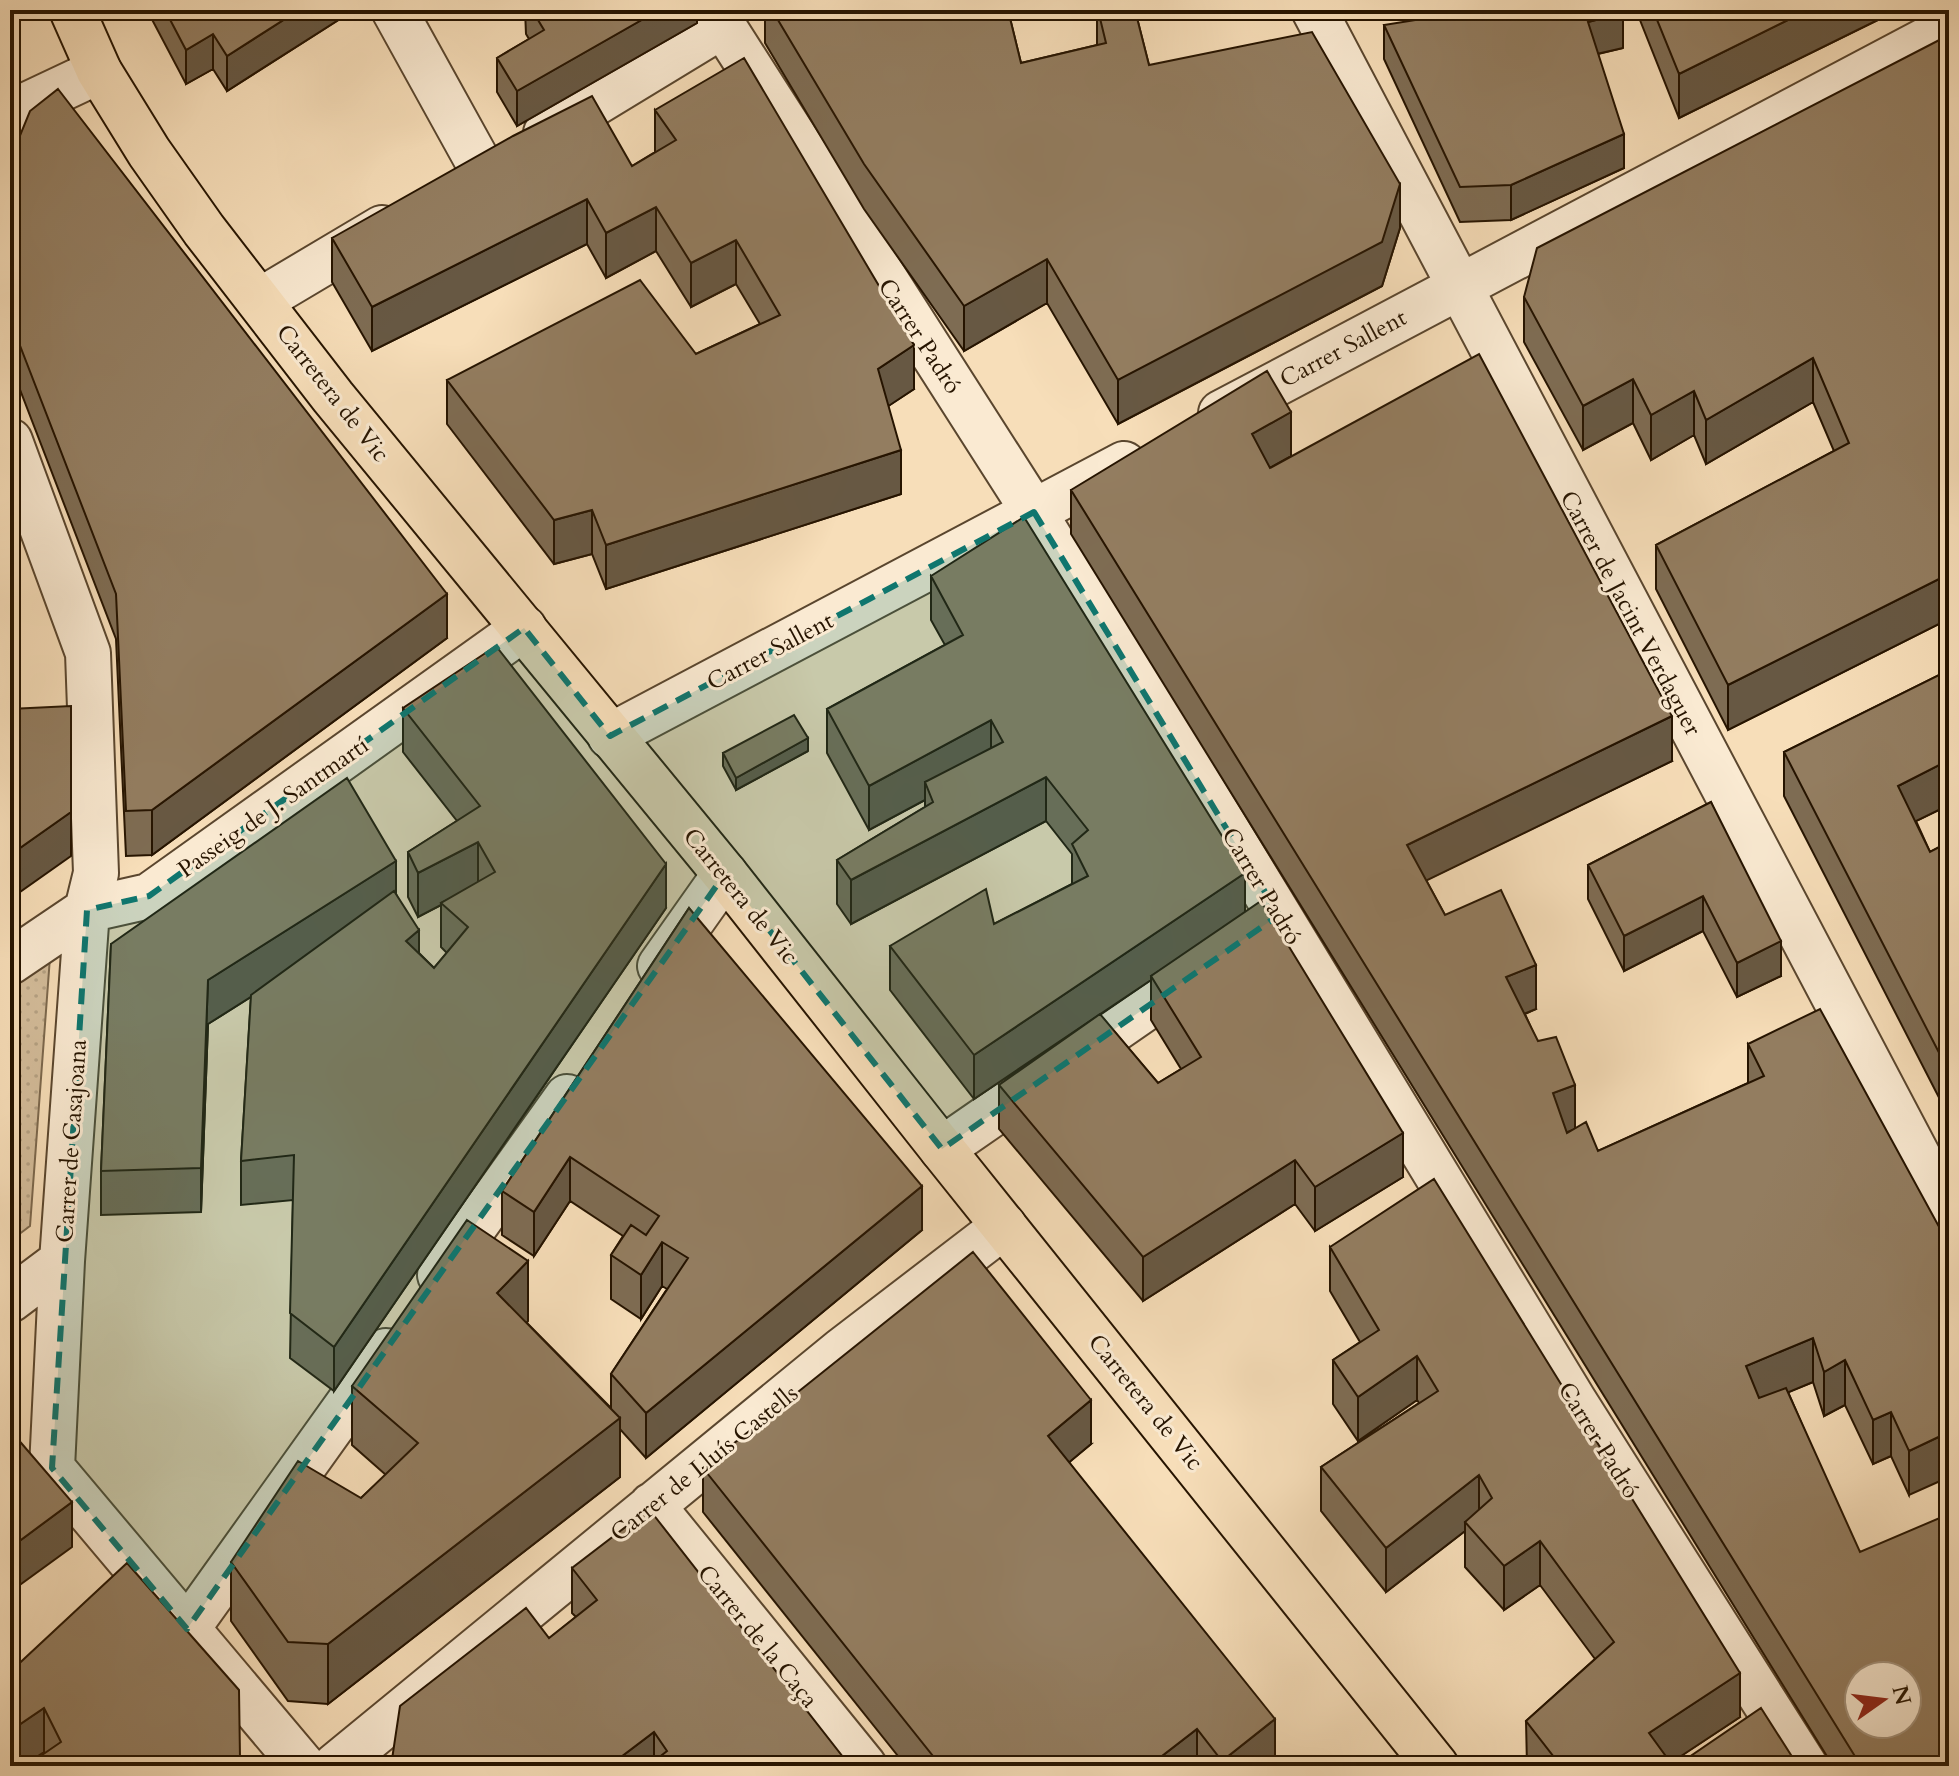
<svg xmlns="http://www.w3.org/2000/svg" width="1959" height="1776" viewBox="0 0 1959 1776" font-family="Cardo,serif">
	<defs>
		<pattern id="park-dots" width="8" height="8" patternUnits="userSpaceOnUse" patternTransform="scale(2)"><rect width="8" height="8" fill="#d3bc9a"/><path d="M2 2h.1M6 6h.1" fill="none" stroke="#b5a183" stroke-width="1.8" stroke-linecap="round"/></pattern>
	</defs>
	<rect width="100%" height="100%" fill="#f7deb9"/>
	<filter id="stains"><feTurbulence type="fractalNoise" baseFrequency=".0025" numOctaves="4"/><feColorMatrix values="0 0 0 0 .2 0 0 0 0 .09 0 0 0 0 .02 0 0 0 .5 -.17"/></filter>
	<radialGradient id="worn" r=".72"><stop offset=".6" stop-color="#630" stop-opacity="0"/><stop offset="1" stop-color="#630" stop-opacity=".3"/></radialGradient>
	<path fill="url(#park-dots)" stroke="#7c684d" stroke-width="2" d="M50,957L30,1226L10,1241V983Z"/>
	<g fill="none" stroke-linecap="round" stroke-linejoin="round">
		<g stroke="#5a462e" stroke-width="48">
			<path id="minor" d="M394,10L483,171
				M713,10L1034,512L1574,1401L1805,1766
				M1314,10L1949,1215
				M546,133L722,26
				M10,168L29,104L99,71
				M261,300L382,228
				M1221,413L1949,28
				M10,441L88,653L96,873L87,910L62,1261L52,1468L303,1766
				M610,736L1124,464
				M10,962L87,910L149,896L524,628
				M660,966L725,874
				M942,1149L1202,969
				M440,1275L567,1097
				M10,1300L62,1261
				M652,1505L864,1766
				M187,1629L386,1351
				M335,1766L841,1351L1004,1226"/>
		</g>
		<g stroke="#261400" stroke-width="48">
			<path id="major" d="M72,10L99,71L149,152L204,230L333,397L725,874L942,1149L1436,1766"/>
		</g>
		<use href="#minor" stroke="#faead2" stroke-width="44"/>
		<use href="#major" stroke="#f7deb9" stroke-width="44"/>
	</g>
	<path fill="#7e6c53" stroke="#261400" stroke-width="2" fill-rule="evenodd" d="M147,10H354L227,91L213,69L186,84Z
		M525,10H697V23L517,126L497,92V58L529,39L526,34Z
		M765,10H1011H1008L1021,63L1097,45V10H1135L1149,65L1400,228L1382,286L1118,424L1047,303L964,351L864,209L765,43Z
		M1636,10H1898L1679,118Z
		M1384,25L1623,48L1598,54L1624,168L1511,220L1460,222L1384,59Z
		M1949,35V619L1728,730L1656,589V545L1834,451L1813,402L1706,464L1694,435L1651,460L1633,423L1583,450L1524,342V297Z
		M655,110L914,389L888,406L901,494L606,589L592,554L554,564L447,424V380L696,354L760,324L736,284L691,307L656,251L606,278L587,244L372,351L332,282V238L632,166L655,152Z
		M10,160L447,638L152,855L126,856L116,639L19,387L14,283L10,249Z
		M1291,456L1270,468L1672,761L1426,880L1445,915L1536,1009L1525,1014L1575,1128L1598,1151L1748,1083V1044L1949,1245L1909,1495L1891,1456L1873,1464L1845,1405L1824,1416L1813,1382L1788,1392L1949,1766H1833L1071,534V490Z
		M931,576L1245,912L1403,1177L1315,1231L1295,1204L1143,1301L999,1129V1085L1085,1025L974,1099L890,990V946L994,924L1072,884V854L1046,821L851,924L837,904V860L925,807V800L869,830L827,753V709L945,645L931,620ZM1151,980V1020L1181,1069L1158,1083L1100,1015Z
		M1949,670V805L1916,821L1930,852L1949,842V1117L1784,796V752Z
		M403,708L666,908L334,1391L290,1358L293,1200L241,1205V1161L251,997L208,1024L201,1212L101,1215V1171L111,944L396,894L419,953L434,968L447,953L441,947V905L418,917L408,897V852L457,821L403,752Z
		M808,751L736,790L723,766V753Z
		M1711,802L1781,976L1737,997L1703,931L1624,971L1588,899V865Z
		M689,908L922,1230L646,1458L620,1429V1477L328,1704L288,1701L231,1621V1562L361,1498L386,1475L352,1445V1386L528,1321L526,1322L611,1408V1374L667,1289L662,1286L641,1319L611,1299V1255L623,1236L570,1201L534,1256L502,1235V1191Z
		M1330,1247L1740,1717L1670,1763L1673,1766H1527L1526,1721L1595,1659L1540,1585L1504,1610L1465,1567V1531L1386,1592L1321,1511V1467L1419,1403L1417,1400L1358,1441L1333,1404V1360L1360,1342L1330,1291Z
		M1091,1444L1069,1462L1275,1764L1272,1766H906L703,1512V1468Z
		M572,1568L850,1766H391L576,1617L572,1613Z
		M10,1672L240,1766L44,1753Z"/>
	<path fill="#675843" stroke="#261400" stroke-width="2" d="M299,10H354L227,91V56Z
		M659,10H697V23L517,126V91Z
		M1808,10H1898L1679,118V74Z
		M1623,13V48L1588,56V22Z
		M18,16V61L10,66V22Z
		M213,34V69L186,84V50Z
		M1624,134V168L1511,220V185Z
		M1400,184V228L1382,286L1118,424V380Z
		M587,199V244L372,351V307Z
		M656,207V251L606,278V233Z
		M736,240V284L691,307V263Z
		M1047,259V303L964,351V306Z
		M914,345V389L878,413V369Z
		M1813,358V402L1706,464V420Z
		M1633,379V423L1583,450V406Z
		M1694,391V435L1651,460V415Z
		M1291,412V456L1252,478V434Z
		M901,450V494L606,589V545Z
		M592,510V554L554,564V520Z
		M1949,574V619L1728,730V685Z
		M447,594V638L152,855V810Z
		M1672,716V761L1407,890V845Z
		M991,720V764L925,782V800L869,830V786Z
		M808,738V751L736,790V778Z
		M1949,760V805L1898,830V786Z
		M1046,777V821L851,924V880Z
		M71,812V856L10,899V855Z
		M478,842V886L441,903V905L418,917V873Z
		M396,861V905L208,1024L201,1212V1168L208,980Z
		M666,864V908L334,1391V1347Z
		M1245,873V918L1151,976V980L974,1099V1055Z
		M1703,896V931L1624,971V936Z
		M419,930V974L406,941Z
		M1781,941V976L1737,997V963Z
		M1536,965V1009L1506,1021V977Z
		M1575,1085V1129L1553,1138V1093Z
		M1403,1133V1177L1315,1231V1187Z
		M570,1157V1201L534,1256V1212Z
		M1295,1160V1204L1143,1301V1257Z
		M922,1186V1230L646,1458V1413Z
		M662,1242V1286L641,1319V1275Z
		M528,1261V1321L497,1352V1293Z
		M1813,1338V1382L1746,1410V1366Z
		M1417,1356V1400L1358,1441V1397Z
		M1845,1360V1405L1824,1416V1372Z
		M1091,1400V1444L1048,1480V1436Z
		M1891,1412V1456L1873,1464V1420Z
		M620,1418V1477L328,1704V1644Z
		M1949,1432V1477L1909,1495V1451Z
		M1479,1475V1519L1465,1522V1531L1386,1592V1548Z
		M72,1502V1547L10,1592V1548Z
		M1540,1541V1585L1504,1610V1566Z
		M1740,1673V1717L1666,1766L1649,1733Z
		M44,1708V1752L23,1766H10V1731Z
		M1275,1719V1764L1272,1766H1222V1761Z
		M1197,1729V1766H1149Z
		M654,1732V1766H609Z
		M240,1758V1766H229Z"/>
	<path fill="#937d60" stroke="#261400" stroke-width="2" fill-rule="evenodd" d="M10,10H16L18,16L10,22Z
		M165,10H299L227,56L213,34L186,50Z
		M532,10H659L517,91L497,58L544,30Z
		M772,10H1008L1021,63L1106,43L1098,10H1135L1149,65L1312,32L1400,184L1382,242L1118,380L1047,259L964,306L864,164Z
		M1478,10H1622L1623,13L1588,22L1624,134L1511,185L1460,187L1384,25Z
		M1653,10H1808L1679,74Z
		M1949,35V574L1728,685L1656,545L1849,443L1813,358L1706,420L1694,391L1651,415L1633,379L1583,406L1524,297L1537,248Z
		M744,58L914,345L878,369L901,450L606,545L592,510L554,520L447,380L640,280L696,354L780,315L736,240L691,263L656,207L606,233L587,199L372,307L332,238L513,136L592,96L632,166L676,140L655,110Z
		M58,89L447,594L152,810L126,811L116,594L19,343L14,239L10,205V160L30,111Z
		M1479,354L1672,716L1407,845L1445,915L1501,890L1536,965L1506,977L1538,1041L1556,1037L1575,1085L1553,1093L1567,1133L1586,1122L1598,1151L1764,1076L1748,1044L1820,1009L1949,1245V1432L1909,1451L1891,1412L1873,1420L1845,1360L1824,1372L1813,1338L1746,1366L1759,1398L1786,1388L1860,1552L1949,1514V1766H1861L1071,490L1267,371L1291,412L1252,434L1270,468ZM1859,1676H1907V1724H1859Z
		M1024,517L1245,873L974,1055L890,946L986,889L994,924L1088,876L1072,844L1088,830L1046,777L851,880L837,860L933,802L925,782L1003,742L991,720L869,786L827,709L963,635L931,576Z
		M496,646L666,864L334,1347L290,1313L294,1155L241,1161L251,995L394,891L419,930L406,941L434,968L468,927L441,903L495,872L478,842L418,873L408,852L480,806L403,708Z
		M1949,670V760L1898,786L1930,852L1949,842V1072L1784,752Z
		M71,706V812L10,855V709Z
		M794,715L808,738L736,778L723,753Z
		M347,778L396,861L208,980L201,1168L101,1171L111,944Z
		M1711,802L1781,941L1737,963L1703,896L1624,936L1588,865Z
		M1261,901L1403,1133L1315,1187L1295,1160L1143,1257L999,1085L1100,1014L1158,1083L1201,1057L1151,976Z
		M689,908L922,1186L646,1413L611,1374L688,1258L662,1242L641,1275L611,1255L631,1225L646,1235L659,1216L570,1157L534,1212L502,1191Z
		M1434,1179L1740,1673L1649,1733L1673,1766H1561L1526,1721L1614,1642L1540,1541L1504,1566L1465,1522L1492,1498L1479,1475L1386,1548L1321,1467L1438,1391L1417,1356L1358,1397L1333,1360L1379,1330L1330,1247Z
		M467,1220L528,1261L497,1293L620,1418L328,1644L288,1642L231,1562L298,1461L361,1498L418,1443L352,1386Z
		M973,1252L1091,1400L1048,1436L1275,1719L1222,1761L1197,1729L1149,1766H941L703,1468Z
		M10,1430L72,1502L10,1548Z
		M649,1509L850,1766H648L667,1751L654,1732L609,1766H391L400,1706L526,1608L549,1638L597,1600L572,1568Z
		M127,1563L239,1690L240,1758L229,1766H26L61,1742L44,1708L10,1731V1672Z
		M1761,1708L1798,1766H1676Z"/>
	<path fill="#0f766e" fill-opacity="0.2" stroke="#0f766e" stroke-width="6" stroke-dasharray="16 10" stroke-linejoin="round" d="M1034,512L1279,915L942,1149L725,874L187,1629L52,1468L87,910L149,896L524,628L610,736Z"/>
	<g text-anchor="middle" stroke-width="6" stroke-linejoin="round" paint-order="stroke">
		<g font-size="24" fill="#261400" stroke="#faead2">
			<text transform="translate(920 336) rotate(57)" y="8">Carrer Padró</text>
			<text transform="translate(1343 348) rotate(-28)" y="8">Carrer Sallent</text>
			<text transform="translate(333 393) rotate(52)" y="8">Carretera de Vic</text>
			<text transform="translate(1631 613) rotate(62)" y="8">Carrer de Jacint Verdaguer</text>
			<text transform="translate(770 651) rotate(-28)" y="8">Carrer Sallent</text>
			<text transform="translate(273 807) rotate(-35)" y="8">Passeig de J. Santmartí</text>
			<text transform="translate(1262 886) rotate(59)" y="8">Carrer Padró</text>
			<text transform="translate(741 896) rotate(51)" y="8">Carretera de Vic</text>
			<text transform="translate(71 1141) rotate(-86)" y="8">Carrer de Casajoana</text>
			<text transform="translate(1146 1402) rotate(51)" y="8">Carretera de Vic</text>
			<text transform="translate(1599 1440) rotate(58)" y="8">Carrer Padró</text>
			<text transform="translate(704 1463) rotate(-39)" y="8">Carrer de Lluís Castells</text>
			<text transform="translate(758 1636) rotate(51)" y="8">Carrer de la Caça</text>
		</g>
	</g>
	<rect width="1959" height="1776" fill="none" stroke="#f7deb9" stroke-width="40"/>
	<rect x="12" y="12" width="1935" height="1752" fill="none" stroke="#261400" stroke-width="4"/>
	<rect x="20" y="20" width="1919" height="1736" fill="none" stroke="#261400" stroke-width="2"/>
	<g transform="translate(1883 1700) rotate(76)"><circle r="38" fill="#faead2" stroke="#a5947e" stroke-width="2"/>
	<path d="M0-6L14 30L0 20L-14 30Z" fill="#8f2418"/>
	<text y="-12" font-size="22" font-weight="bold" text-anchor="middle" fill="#261400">N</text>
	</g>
	<rect width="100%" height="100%" filter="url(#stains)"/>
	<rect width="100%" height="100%" fill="url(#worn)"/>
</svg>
